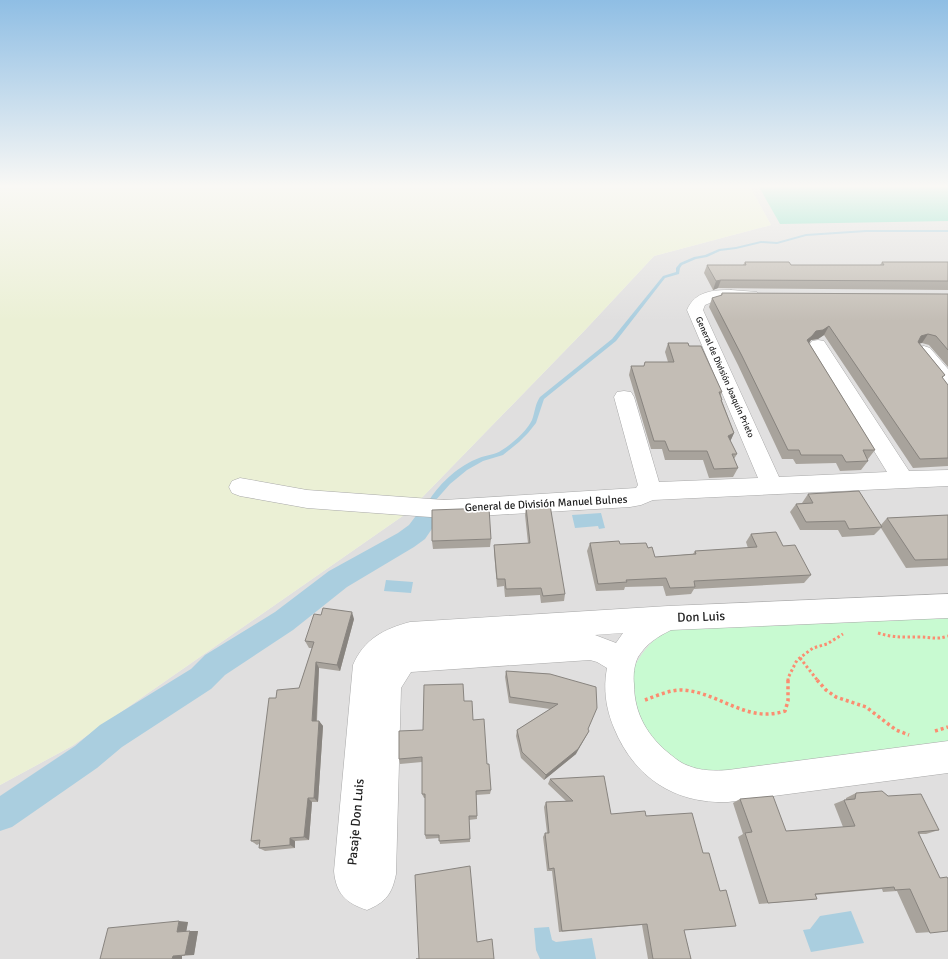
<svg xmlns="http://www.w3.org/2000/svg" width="948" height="959" viewBox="0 0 948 959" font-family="Signika,sans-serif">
	<rect width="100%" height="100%" fill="#f2f0e9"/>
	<path fill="#e0dfdf" d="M750,187H948V959H0V785L72,746L407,513L585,330L654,256L771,225Z"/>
	<path fill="#ebf0d5" d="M0,187H750L771,225L654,256L585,330L407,513L72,746L0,785Z"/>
	<path fill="#c8fad1" d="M948,614V743L733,773L697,770L680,763L664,753L638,725L630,674C641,654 651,638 672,629Z"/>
	<path fill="#87e1c7" d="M759,187H948V221L780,224Z"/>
	<path fill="#aacedf" d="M601,513L605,528L599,529L598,526L575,528L572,515Z
		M386,580L413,582L411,593L384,591Z
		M851,911L864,943L811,952L803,930L810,929L820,916Z
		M549,927L552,940L556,942L592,938L596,959H540L536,950L534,928Z"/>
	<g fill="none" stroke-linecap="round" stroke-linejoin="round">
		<path fill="#aacedf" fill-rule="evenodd" d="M866,230H948V232H866L806,236L777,244L761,243L736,249L720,251L707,257L696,259L682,265L680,268L679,274L665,278L616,341L544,399L536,423L528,433L519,442L503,455L483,461L467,470L450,484L435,501H431L430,499C441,482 460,465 479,458C486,455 495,455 502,450C513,443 526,432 532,420C535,412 535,404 540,397L612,339L663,276L676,272V268L680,263L694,257L705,255L719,249L736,247L761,241L777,242L806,234Z"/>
		<path fill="#aacedf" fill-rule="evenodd" d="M426,511L434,513L438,520L425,539L414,547L347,587L293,630L225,675L211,689L122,747L97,768L12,827L0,831V796L75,746L100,725L191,669L205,655L275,612L329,571L398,533L409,525L418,513Z"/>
		<g stroke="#a9a9a9" stroke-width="1">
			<path id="street" d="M731,290L757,292L759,295L757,298L751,300H717L705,305L703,310L779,477L887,472L809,345L812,341L818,340L824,341L909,471L948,470V486L653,500L641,505L630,507L444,518L307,508L240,496L232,493L229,487L232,481L240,478L307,490L444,500L636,488L638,485L614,397L617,392L624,391L631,392L634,397L659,482L758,478L687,310C695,291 713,290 731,290Z
				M924,346L930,348L948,369V387L941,385L915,352L918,348Z
				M948,594V618L671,630C657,637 646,644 638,657C634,665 633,676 634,684C634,714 648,737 671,755C676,759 682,764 689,766C701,771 715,771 728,770L948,741V773L728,802C674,804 634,777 614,728C606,709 603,689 607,668L597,662L590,660L411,672L401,688L396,874C392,894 386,902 367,910C346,903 336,894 334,871L353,665C364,639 384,629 410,622L668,606ZM623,633L616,643L595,635Z"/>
		</g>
		<path stroke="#fb8d71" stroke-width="3" stroke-dasharray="2.5 2.5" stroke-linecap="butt" d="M878,633C895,638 902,637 919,637C931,637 937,640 948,636
			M800,658L818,681
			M788,681V678L797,660L813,648L827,644L843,634"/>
		<path stroke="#fb8d71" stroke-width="3.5" stroke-dasharray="3 3" stroke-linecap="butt" d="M817,680L826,690L836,697L866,707L896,730L909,735
			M645,700C656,696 669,690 681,690C718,691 746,724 785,711L788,701V680
			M935,731L948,727"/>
		<use href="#street" fill="#fff" fill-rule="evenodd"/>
	</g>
	<path fill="#a8a39c" d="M745,262L791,265H880L882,262H948V290L718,288L713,290L704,273L707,265H743Z
		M722,293L948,294V367L929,345L922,343H919L945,375L942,378L948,385V466L913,468L824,335L818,339L811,340L809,343L875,450L868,459H867L868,461L861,470L840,471L836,463L796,464L793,459H782L738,365L709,307L712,298L720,296Z
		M668,343L689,346L722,392L721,395L722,400V401L734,433L730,441L737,454L734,459L738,468L733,477L709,478L703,460H665L662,449H651L629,375L631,366H644L668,362L665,352Z
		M808,494L881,525L887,518L948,515V566L906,568L881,528L874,535L842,537L838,530H800L790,512L796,504L802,503Z
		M526,507L565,594L564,601L541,603L540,595L505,597L504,586L497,587L494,552V545L528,543L525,515Z
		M751,534L783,546L811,575L804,583L694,589L691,594L666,596L663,586L625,587L624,590L596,591L587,551L590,543L620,544L648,548L655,557L693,554L695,551L748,548L746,542Z
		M491,539L490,547L433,549L432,541Z
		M354,619L340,671L319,668L317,721H319L323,726L318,802H312L309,840L295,841V848L265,851L259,848V844L257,845L251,841L276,698L299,688L312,648H309L305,641Z
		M506,671L550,674L576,754L544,780L521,758L516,736L517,730L550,709L509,703L505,677Z
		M464,701L473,720L487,764L491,790L490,794L476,795L477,819L469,820L470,842L440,844L439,838L426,839L425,835V798H424L422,794V762L400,764L399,759L423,730Z
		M550,779L611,814L646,816L703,853L736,926L684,930L691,959H648L642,925L559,932L552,871H547L543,837L545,833H547L544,807L546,802L566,801L548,784Z
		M856,793L888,796L939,830L926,834H919L948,931L916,933L897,891L883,892L882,889L815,895L817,899L807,900L759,904L738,837L743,834L733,803L740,799L786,831L843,827L834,804L844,800H846V798Z
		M188,922L186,931H198L194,955L182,956L100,959Z"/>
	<path fill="#88847f" d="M721,280L718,288L713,290L716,281Z
		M829,326L824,335L818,339L811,340L808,345L807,340L816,331Z
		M928,334L922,343L915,345L921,336Z
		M734,433L730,442L728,436Z
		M352,612L354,619L340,671L337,665Z
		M316,662L319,668L316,727L312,721Z
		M319,721L323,726L318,802L314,798Z
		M589,731L576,754L544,780L546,775Z
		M308,798L312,802L309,840L304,837Z
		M290,838L295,841V848L290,845Z
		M179,921L188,922L186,933L177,932Z
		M190,931H198L194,955H185Z
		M173,956H182V959H172Z"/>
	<path fill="#c3bdb5" stroke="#88847f" d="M745,262H789L791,265H884L882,262H948V281L721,280L716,281L707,265H746Z
		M722,293L948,294V350L936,336L928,334L921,336L918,342L945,375L942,377L948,385V458L920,459L829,326L823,330L816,331L812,336L807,340L875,450H863L868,461L846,462L842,455H801L799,450H788L742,356L712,298L722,295Z
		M668,343H688L689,346H701L722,392H719L722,400H721L734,433L728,436L737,454H732L738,468L714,469L707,451H669L665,441H654L631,366H644L645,362H674Z
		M859,491L882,527L849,529L845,521L806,522L796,504L813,503L808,494Z
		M550,505L565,594L543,596L541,588L506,589L505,579H497L494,545L530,543L526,507Z
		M489,508L491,539L432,541V510Z
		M948,515V559L915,560L887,518Z
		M776,532L783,546L795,545L811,575L694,581L695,587L670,588L666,578L626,580L627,582L598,584L590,543L619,541L620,544L646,543L648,548L652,547L655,557L696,554L695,551L757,547L751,534Z
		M323,608L352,612L337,665L316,662L312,721H319L314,798H308L304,837L290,838V845L259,848L260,840L251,841L269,698H276L277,690L299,688L314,642L305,641L314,614L321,615Z
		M506,671L550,674L596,687L597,708L588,729L589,731L578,749L546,775L522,752L517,730L558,704L510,697Z
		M463,684L464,701H472L473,720L484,719L487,764H489L491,790L476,791L477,816H469L470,839L439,841V835H425V794H422V757L399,759V731L423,730L424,685Z
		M604,776L611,814L645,811L646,816L692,813L703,853H709L720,891L726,890L736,926L684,930L691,959H653L647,924L562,931L554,868L549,869L545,833H549L546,802L573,801L550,779Z
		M882,791L888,796L921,794L939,830L918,832L940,878L947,877L948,879V931L930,933L910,889L895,890L894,887L815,894L817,899L768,903L745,833L752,832L740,799L773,796L786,831L855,826L844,800L855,799L856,793Z
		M470,866L477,942L492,939L494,959H416H419L415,875Z
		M179,921L177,932L190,931L185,955L173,956L172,959H100L108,928Z"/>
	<linearGradient id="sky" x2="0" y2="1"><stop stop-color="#8fbee4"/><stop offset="0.58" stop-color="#f9f8f5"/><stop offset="1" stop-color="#f9f8f5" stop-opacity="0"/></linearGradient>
	<rect width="948" height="321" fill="url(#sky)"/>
	<g text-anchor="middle" stroke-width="3.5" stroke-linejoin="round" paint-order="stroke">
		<g font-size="9" fill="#222" stroke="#fff">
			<text transform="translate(725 377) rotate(66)" y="3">General de División Joaquín Prieto</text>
		</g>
		<g font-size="11" fill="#222" stroke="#fff">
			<text transform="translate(546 503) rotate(-3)" y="4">General de División Manuel Bulnes</text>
		</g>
		<g font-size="13" fill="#222" stroke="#fff">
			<text transform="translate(701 616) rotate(-2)" y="5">Don Luis</text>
			<text transform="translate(355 822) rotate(-85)" y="5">Pasaje Don Luis</text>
		</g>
	</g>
</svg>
